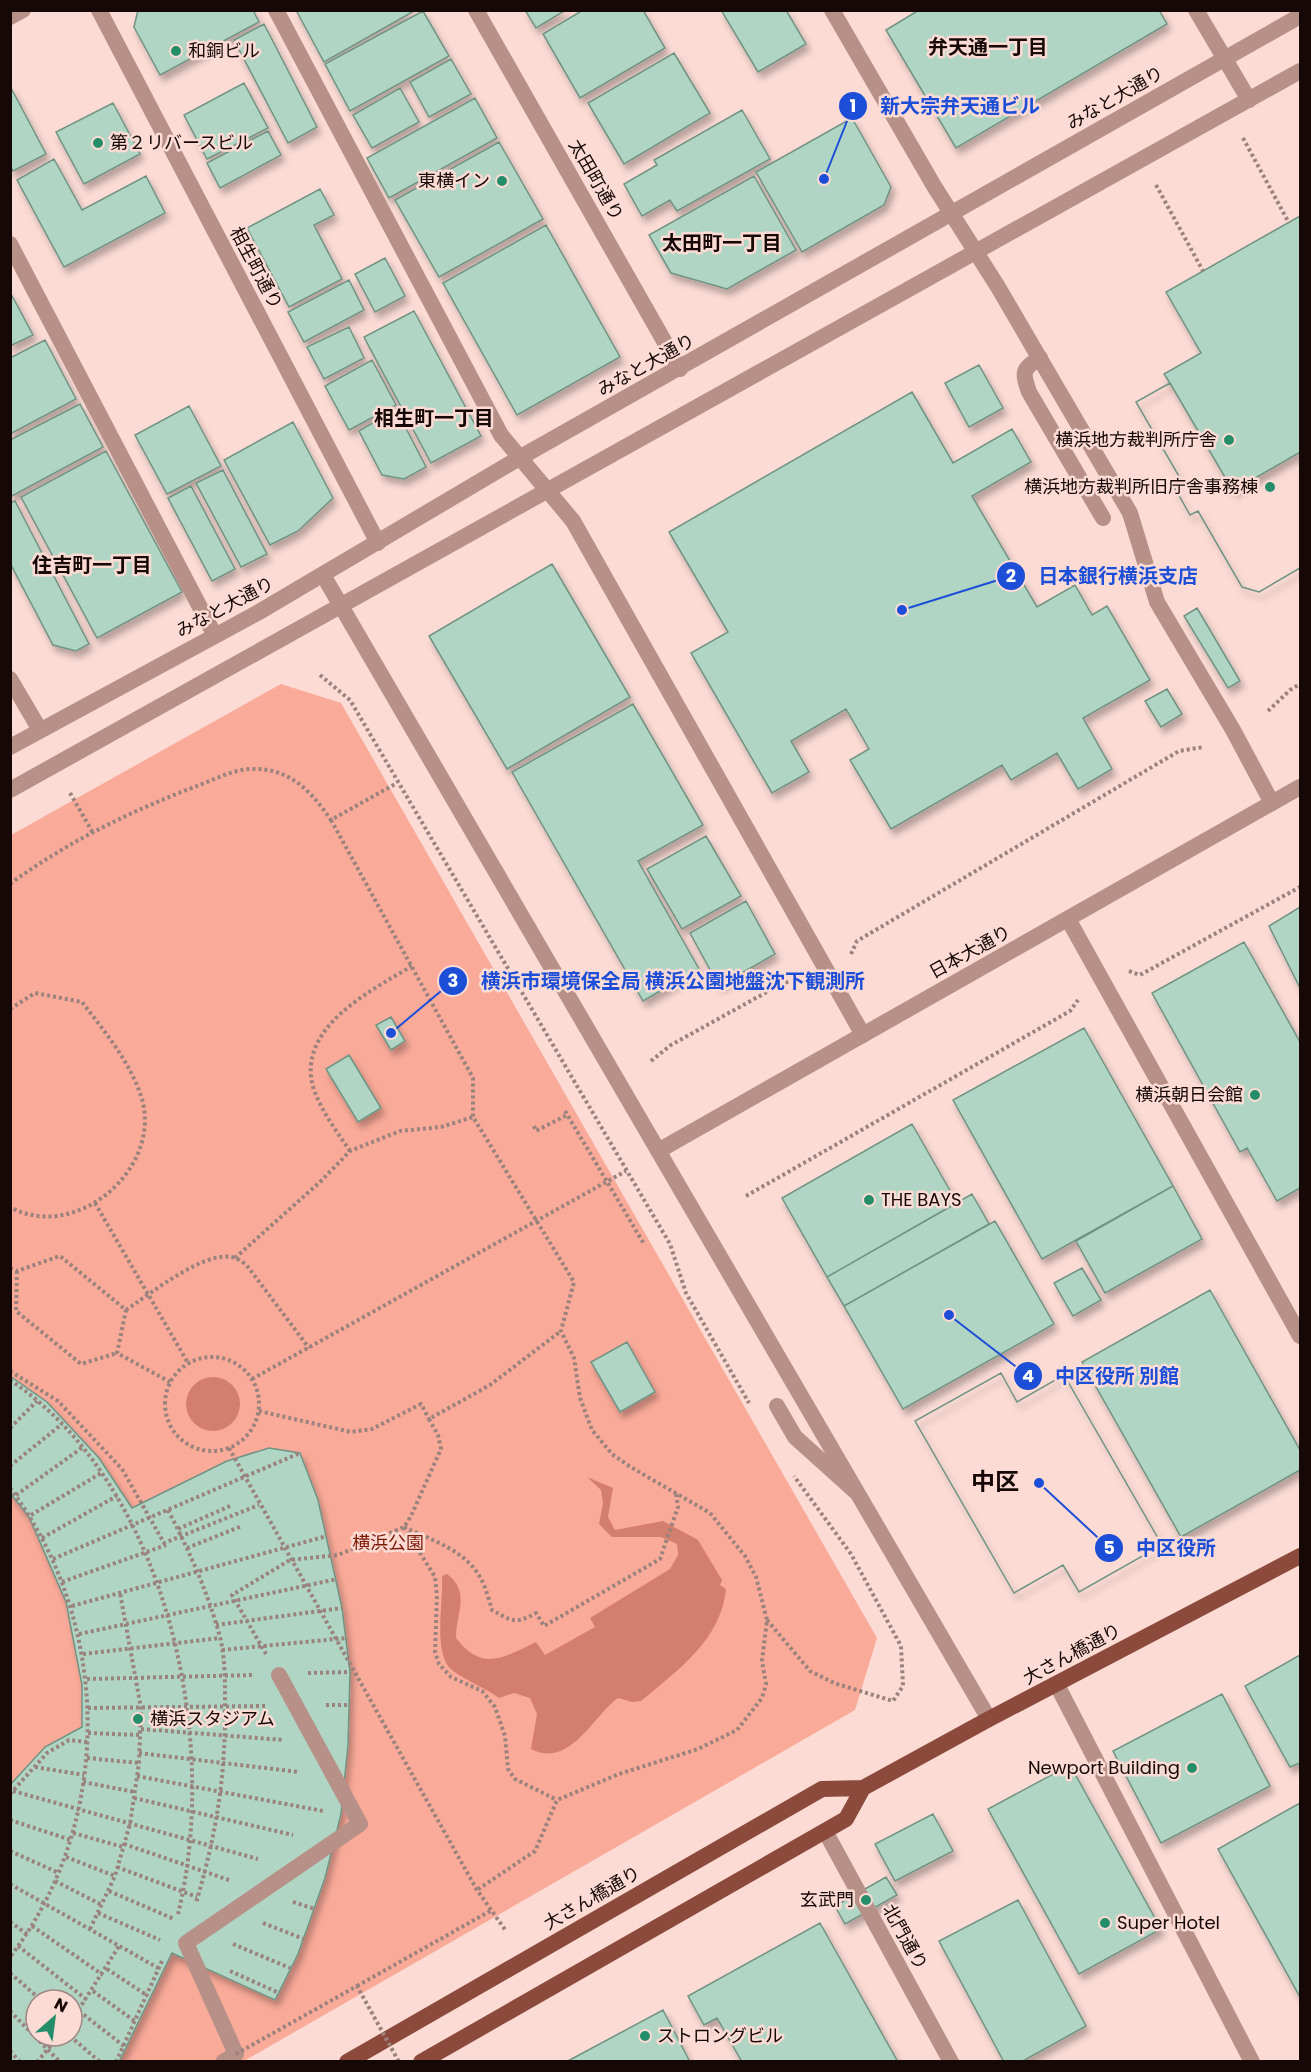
<svg xmlns="http://www.w3.org/2000/svg" width="1311" height="2072" viewBox="0 0 1311 2072" font-family="Poppins,'Noto Sans JP',sans-serif">
	<defs>
		<filter id="shadow"><feDropShadow dx="3.5" dy="6" stdDeviation="3" flood-color="#0004"/></filter>
	</defs>
	<rect width="100%" height="100%" fill="#fbdbd4"/>
	<path fill="#faaa99" fill-rule="evenodd" d="M281,684L341,703L877,1638L855,1710L244,2061H11V835ZM36,2000H72V2036H36Z"/>
	<path fill="#d47f6e" d="M186 1404a27 27 0 1 1 54 0a27 27 0 1 1-54 0Z
		M587,1477L613,1488L608,1517L615,1530L663,1521L698,1540L722,1580L720,1585L726,1589C721,1640 678,1670 641,1701L632,1702L618,1698C592,1717 570,1769 531,1749L537,1714L530,1698L514,1693L499,1698C484,1687 466,1681 452,1670C432,1654 444,1600 442,1576L447,1574C471,1592 456,1613 456,1638C482,1672 503,1658 536,1642L545,1655L595,1627L590,1618L670,1569L678,1555L677,1544L661,1537H612L599,1524L603,1503L601,1490Z"/>
	<path fill="#b0d5c4" stroke="#709384" stroke-width="1.5" fill-rule="evenodd" filter="url(#shadow)" d="M138,10H253L259,22L160,75L134,27Z
		M296,10H416L324,62Z
		M525,10H566L536,28Z
		M583,10H643L665,48L580,98L543,34Z
		M721,10H786L806,44L758,72Z
		M919,10H1159L1167,24L956,148L886,30Z
		M423,11L449,56L350,111L325,64Z
		M264,24L317,127L288,143L234,40Z
		M674,53L710,113L624,164L588,103Z
		M451,59L471,94L429,117L410,82Z
		M244,83L268,128L207,159L184,115Z
		M10,86L46,154L13,171L10,166Z
		M400,88L419,122L372,148L353,115Z
		M475,98L497,138L389,198L367,158Z
		M113,103L140,154L84,184L56,132Z
		M742,110L770,159L677,211L670,200L642,216L624,184L657,165L654,160Z
		M852,118L891,187L884,205L802,252L756,172Z
		M268,131L281,155L220,188L207,163Z
		M499,142L543,219L439,277L395,200Z
		M54,159L82,210L146,176L165,213L64,267L17,180Z
		M754,176L796,250L727,289L671,273L649,235Z
		M320,189L334,215L314,225L342,279L289,307L247,228Z
		M1300,216V568L1259,592L1242,587L1198,511L1190,515L1172,483L1180,478L1136,402L1170,383L1164,374L1201,353L1166,292Z
		M546,225L620,357L517,415L443,283Z
		M385,258L405,296L375,312L355,274Z
		M349,280L364,310L304,342L288,312Z
		M10,292L33,335L10,346Z
		M414,311L481,436L431,463L364,337Z
		M349,327L364,358L324,379L307,347Z
		M45,340L76,399L10,434V358Z
		M372,360L396,405L349,430L325,386Z
		M979,365L1003,408L969,427L945,383Z
		M1170,383L1233,491L1300,452V568L1259,592L1242,587L1198,511L1190,515L1172,483L1180,478L1136,402Z
		M912,392L953,463L1012,429L1031,462L972,496L1037,607L1075,585L1092,615L1107,606L1150,680L1083,718L1112,769L1078,789L1057,753L1011,780L1002,765L891,829L850,760L869,749L846,709L791,741L809,772L772,793L691,653L728,632L669,532Z
		M80,404L103,447L10,497V440Z
		M189,406L221,466L167,494L135,435Z
		M396,409L426,467L404,479L382,475L359,431Z
		M293,422L333,498L298,531L270,545L224,460Z
		M106,451L182,592L97,638L21,497Z
		M223,470L267,554L241,567L196,483Z
		M191,486L235,569L212,581L168,498Z
		M15,501L89,644L76,651L53,645L10,563V503Z
		M552,564L630,697L507,769L429,636Z
		M1197,608L1240,681L1228,688L1184,616Z
		M1167,689L1182,714L1161,727L1145,701Z
		M633,704L703,825L638,861L699,969L643,1001L512,772Z
		M706,836L741,896L682,929L647,869Z
		M746,901L775,954L719,986L690,933Z
		M1300,907V988L1269,926Z
		M1244,942L1300,1042V1188L1277,1201L1247,1148L1240,1152L1152,993Z
		M391,1017L405,1041L391,1050L376,1025Z
		M1084,1028L1173,1186L1042,1259L953,1100Z
		M349,1055L381,1108L358,1122L326,1069Z
		M912,1124L957,1203L827,1277L782,1198Z
		M1173,1186L1202,1239L1105,1293L1076,1241Z
		M972,1194L989,1224L844,1306L827,1277Z
		M995,1221L1054,1324L903,1409L844,1306Z
		M1082,1268L1101,1300L1073,1316L1054,1283Z
		M1210,1290L1300,1450V1470L1181,1537L1082,1362Z
		M627,1342L655,1392L620,1412L591,1362Z
		M1001,1373L1017,1402L1064,1375L1162,1545L1079,1592L1063,1565L1014,1593L915,1421Z
		M1001,1373L1017,1402L1064,1375L1162,1545L1079,1592L1063,1565L1014,1593L915,1421Z
		M10,1376L47,1402L99,1458L132,1508L227,1461L269,1448L300,1453L318,1500L342,1608L350,1672L348,1745L341,1814L325,1878L298,1954L275,2000L172,1953L119,2062H10V1785L45,1747L82,1727V1685L66,1602L29,1517L10,1493ZM36,2000H72V2036H36Z
		M1300,1655V1763L1290,1767L1245,1686Z
		M1222,1694L1270,1786L1161,1843L1113,1751Z
		M1070,1765L1161,1929L1079,1974L988,1809Z
		M1300,1803V1997L1218,1849Z
		M933,1814L953,1851L895,1881L875,1844Z
		M886,1877L897,1895L845,1924L835,1906Z
		M1018,1900L1086,2026L1021,2062H1004L939,1941Z
		M820,1923L898,2062H742L717,2018L704,2025L688,1996Z
		M663,2010L690,2062H566Z"/>
	<g fill="none" stroke-linecap="round" stroke-linejoin="round">
		<path stroke="#9a827d" stroke-width="4" stroke-dasharray="3 3" stroke-linecap="butt" d="M1243,138L1289,223
			M1156,185L1203,271
			M320,675L350,700L670,1244L686,1293L749,1403
			M1268,711L1290,690L1300,684
			M70,793L93,833
			M331,820L473,1078V1117L574,1282L561,1331L574,1358L580,1398L592,1430L612,1454L629,1466L710,1513L745,1556L756,1577L767,1620L762,1661L766,1684L762,1698L737,1730L698,1749L619,1774L557,1800L535,1851L477,1890
			M10,884C67,842 131,811 197,786C213,780 232,770 250,769C289,767 311,791 331,820L397,783
			M851,954L857,941L1179,751L1204,747
			M1129,971L1140,975L1300,887
			M10,1009L35,993L82,1002C105,1032 131,1063 142,1099C162,1170 75,1243 10,1207
			M651,1061L671,1045L783,983L800,980
			M565,1111L644,1244
			M534,1126L536,1131L567,1115
			M350,1151C337,1132 322,1112 314,1090C294,1029 370,991 412,966
			M746,1196L1070,1011L1078,1000
			M95,1203L188,1363
			M235,1258L321,1181L350,1151L400,1131L441,1127L473,1117
			M10,1268L17,1271L60,1256L126,1310L117,1353L170,1382
			M17,1271L16,1311L81,1364L117,1353
			M126,1310C149,1295 210,1245 237,1259C241,1260 245,1264 248,1267L309,1348
			M165 1404a47 47 0 1 1 94 0a47 47 0 1 1-94 0Z
			M10,1371L58,1401L122,1469L164,1543L259,1505
			M252,1379L626,1171
			M10,1380C167,1485 221,1739 178,1914
			M259,1411L351,1432L372,1429L421,1404L429,1419
			M10,1428L37,1401
			M229,1448L477,1890L506,1931
			M10,1466L62,1424
			M10,1488C112,1624 115,1821 10,1957
			M16,1495L83,1447
			M168,1510C190,1553 207,1590 220,1637C225,1657 225,1679 225,1700C226,1774 217,1832 196,1903
			M31,1515L103,1472
			M404,1527C431,1540 466,1550 481,1579C486,1588 489,1600 492,1610C512,1621 515,1625 536,1613L544,1626L660,1559L678,1507L676,1493
			M404,1527L435,1577L437,1596L435,1652L439,1664L451,1677L482,1691L495,1707L505,1736L508,1769L515,1779L557,1800
			M178,1529L230,1506
			M42,1538L117,1496
			M187,1548L242,1526
			M53,1559L300,1453
			M62,1582L166,1545
			M72,1606L327,1536
			M767,1620L810,1671L834,1683L893,1701L903,1686L901,1646L851,1554L794,1476
			M216,1625L342,1608
			M79,1634L337,1579
			M222,1650L346,1638
			M83,1654L220,1638
			M266,1654L232,1595L290,1560L338,1555L404,1527L411,1516L441,1449L438,1435L429,1419L490,1385L561,1331
			M308,1673L350,1672
			M87,1679L253,1675
			M326,1705H349
			M88,1708L265,1706
			M141,1729L284,1740
			M88,1733L140,1735
			M139,1753L299,1772
			M87,1758L139,1763
			M35,1767L84,1775
			M137,1776L323,1811
			M83,1782L135,1792
			M13,1791L258,1859
			M10,1794L47,1753L69,1740L87,1742
			M134,1798L293,1835
			M10,1820L71,1840
			M73,1833L123,1847
			M124,1844L229,1880
			M10,1851L59,1873
			M66,1857L115,1876
			M117,1867L197,1897
			M55,1881L102,1905
			M10,1884L160,1969
			M109,1891L174,1919
			M293,1902L315,1909
			M98,1913L160,1940
			M10,1922L27,1934
			M263,1923L304,1939
			M32,1926L103,1975
			M90,1929L115,1876L130,1824L139,1763L141,1708L120,1593
			M233,1944L290,1968
			M18,1946L87,2000
			M107,1969L148,1996
			M230,1971L279,1993
			M10,1973L41,2000
			M357,1986L492,1910
			M93,1991L136,2022
			M10,2011L60,2062
			M79,2011L124,2046
			M72,2020L119,1946
			M70,2036L100,2062
			M10,2051L20,2062
			M37,2062L59,2036
			M116,2062L162,1961"/>
		<path stroke="#b79088" stroke-width="16" d="M1040,358C1022,369 1022,372 1029,392L1103,518
			M777,1406L795,1437L855,1491"/>
		<path stroke="#b79088" stroke-width="16" d="M10,244L214,634
			M223,2062L236,2054L186,1943L360,1824L279,1675"/>
		<path stroke="#b79088" stroke-width="16" d="M99,10L378,543
			M276,10L501,435L573,521L863,1035
			M476,10L680,369
			M832,10L934,186L998,287L1130,513L1157,602L1233,730L1272,803
			M1196,10L1249,100
			M10,17L23,10
			M10,679L40,730
			M1057,1685L1252,2062
			M825,1831L951,2062"/>
		<path stroke="#b79088" stroke-width="16" d="M323,575L989,1719
			M10,747L259,612L521,457L1300,16
			M10,790L1300,71
			M1068,919L1300,1336
			M658,1151L1300,787"/>
		<path stroke="#8c4a3d" stroke-width="16" d="M347,2062L822,1789L863,1788L989,1719L1300,1556
			M421,2062L846,1819L863,1788"/>
		<path stroke="#9a827d" stroke-width="4" stroke-dasharray="3 3" stroke-linecap="butt" d="M236,2054L357,1986L399,2062"/>
	</g>
	<g fill="#248e6b" stroke="#fbdbd4" stroke-width="2">
		<circle cx="176" cy="51" r="6"/>
		<circle cx="98" cy="143" r="6"/>
		<circle cx="502" cy="181" r="6"/>
		<circle cx="1229" cy="440" r="6"/>
		<circle cx="1270" cy="487" r="6"/>
		<circle cx="1255" cy="1095" r="6"/>
		<circle cx="869" cy="1200" r="6"/>
		<circle cx="138" cy="1719" r="6"/>
		<circle cx="1192" cy="1768" r="6"/>
		<circle cx="866" cy="1900" r="6"/>
		<circle cx="1105" cy="1923" r="6"/>
		<circle cx="645" cy="2036" r="6"/>
	</g>
	<g text-anchor="middle" stroke-width="5" stroke-linejoin="round" paint-order="stroke">
		<g font-size="18" fill="#150806" stroke="#fbdbd4" text-anchor="start">
			<text x="188" y="57">和銅ビル</text>
			<text x="110" y="149">第２リバースビル</text>
			<text x="490" y="187" text-anchor="end">東横イン</text>
			<text x="1217" y="446" text-anchor="end">横浜地方裁判所庁舎</text>
			<text x="1258" y="493" text-anchor="end">横浜地方裁判所旧庁舎事務棟</text>
			<text x="1243" y="1101" text-anchor="end">横浜朝日会館</text>
			<text x="881" y="1206">THE BAYS</text>
			<text x="150" y="1725">横浜スタジアム</text>
			<text x="1180" y="1774" text-anchor="end">Newport Building</text>
			<text x="854" y="1906" text-anchor="end">玄武門</text>
			<text x="1117" y="1929">Super Hotel</text>
			<text x="657" y="2042">ストロングビル</text>
		</g>
		<g font-size="18" fill="#150806" stroke="#fbdbd4">
			<text transform="translate(1115 98) rotate(-30)" y="6">みなと大通り</text>
			<text transform="translate(596 180) rotate(60)" y="6">太田町通り</text>
			<text transform="translate(256 268) rotate(62)" y="6">相生町通り</text>
			<text transform="translate(646 365) rotate(-29)" y="6">みなと大通り</text>
			<text transform="translate(225 607) rotate(-28)" y="6">みなと大通り</text>
			<text transform="translate(970 952) rotate(-29)" y="6">日本大通り</text>
			<text transform="translate(1072 1654) rotate(-28)" y="6">大さん橋通り</text>
			<text transform="translate(592 1898) rotate(-30)" y="6">大さん橋通り</text>
			<text transform="translate(905 1937) rotate(61)" y="6">北門通り</text>
		</g>
		<g font-size="18" fill="#7e1906" stroke="#fbdbd4">
			<text x="388" y="1549">横浜公園</text>
		</g>
		<g font-size="20" font-weight="bold" fill="#150806" stroke="#fbdbd4">
			<text x="988" y="54">弁天通一丁目</text>
			<text x="722" y="250">太田町一丁目</text>
			<text x="434" y="425">相生町一丁目</text>
			<text x="92" y="572">住吉町一丁目</text>
		</g>
		<g font-size="24" font-weight="bold" fill="#150806" stroke="#fbdbd4">
			<text x="995" y="1490">中区</text>
		</g>
	</g>
	<path fill="none" stroke="#1d4ed8" stroke-width="2" d="M824 179L853 106M902 610L1011 576M391 1033L453 981M949 1315L1028 1376M1039 1483L1109 1548"/>
	<g fill="#1d4ed8" stroke="#fbdbd4" stroke-width="2">
		<circle cx="824" cy="179" r="6"/>
		<circle cx="902" cy="610" r="6"/>
		<circle cx="391" cy="1033" r="6"/>
		<circle cx="949" cy="1315" r="6"/>
		<circle cx="1039" cy="1483" r="6"/>
		<circle cx="853" cy="106" r="15"/>
		<circle cx="1011" cy="576" r="15"/>
		<circle cx="453" cy="981" r="15"/>
		<circle cx="1028" cy="1376" r="15"/>
		<circle cx="1109" cy="1548" r="15"/>
	</g>
	<g font-size="18" text-anchor="middle" font-weight="bold" fill="#fff">
		<text x="853" y="112">1</text>
		<text x="1011" y="582">2</text>
		<text x="453" y="987">3</text>
		<text x="1028" y="1382">4</text>
		<text x="1109" y="1554">5</text>
	</g>
	<g font-size="20" text-anchor="middle" font-weight="bold" fill="#1d4ed8" stroke="#fbdbd4" stroke-width="5" stroke-linejoin="round" paint-order="stroke">
		<text x="960" y="113">新大宗弁天通ビル</text>
		<text x="1118" y="583">日本銀行横浜支店</text>
		<text x="673" y="988">横浜市環境保全局 横浜公園地盤沈下観測所</text>
		<text x="1117" y="1383">中区役所 別館</text>
		<text x="1176" y="1555">中区役所</text>
	</g>
	<rect width="1311" height="2072" fill="none" stroke="#150806" stroke-width="24"/>
	<g transform="translate(54 2018) rotate(28)"><circle r="28" fill="#fbdbd4" stroke="#9f8782" stroke-width="1.5"/>
	<path d="M0-4.5L10 22L0 15L-10 22Z" fill="#248e6b"/>
	<text y="-9" font-size="16" font-weight="bold" text-anchor="middle" fill="#150806">N</text>
	</g>
</svg>
